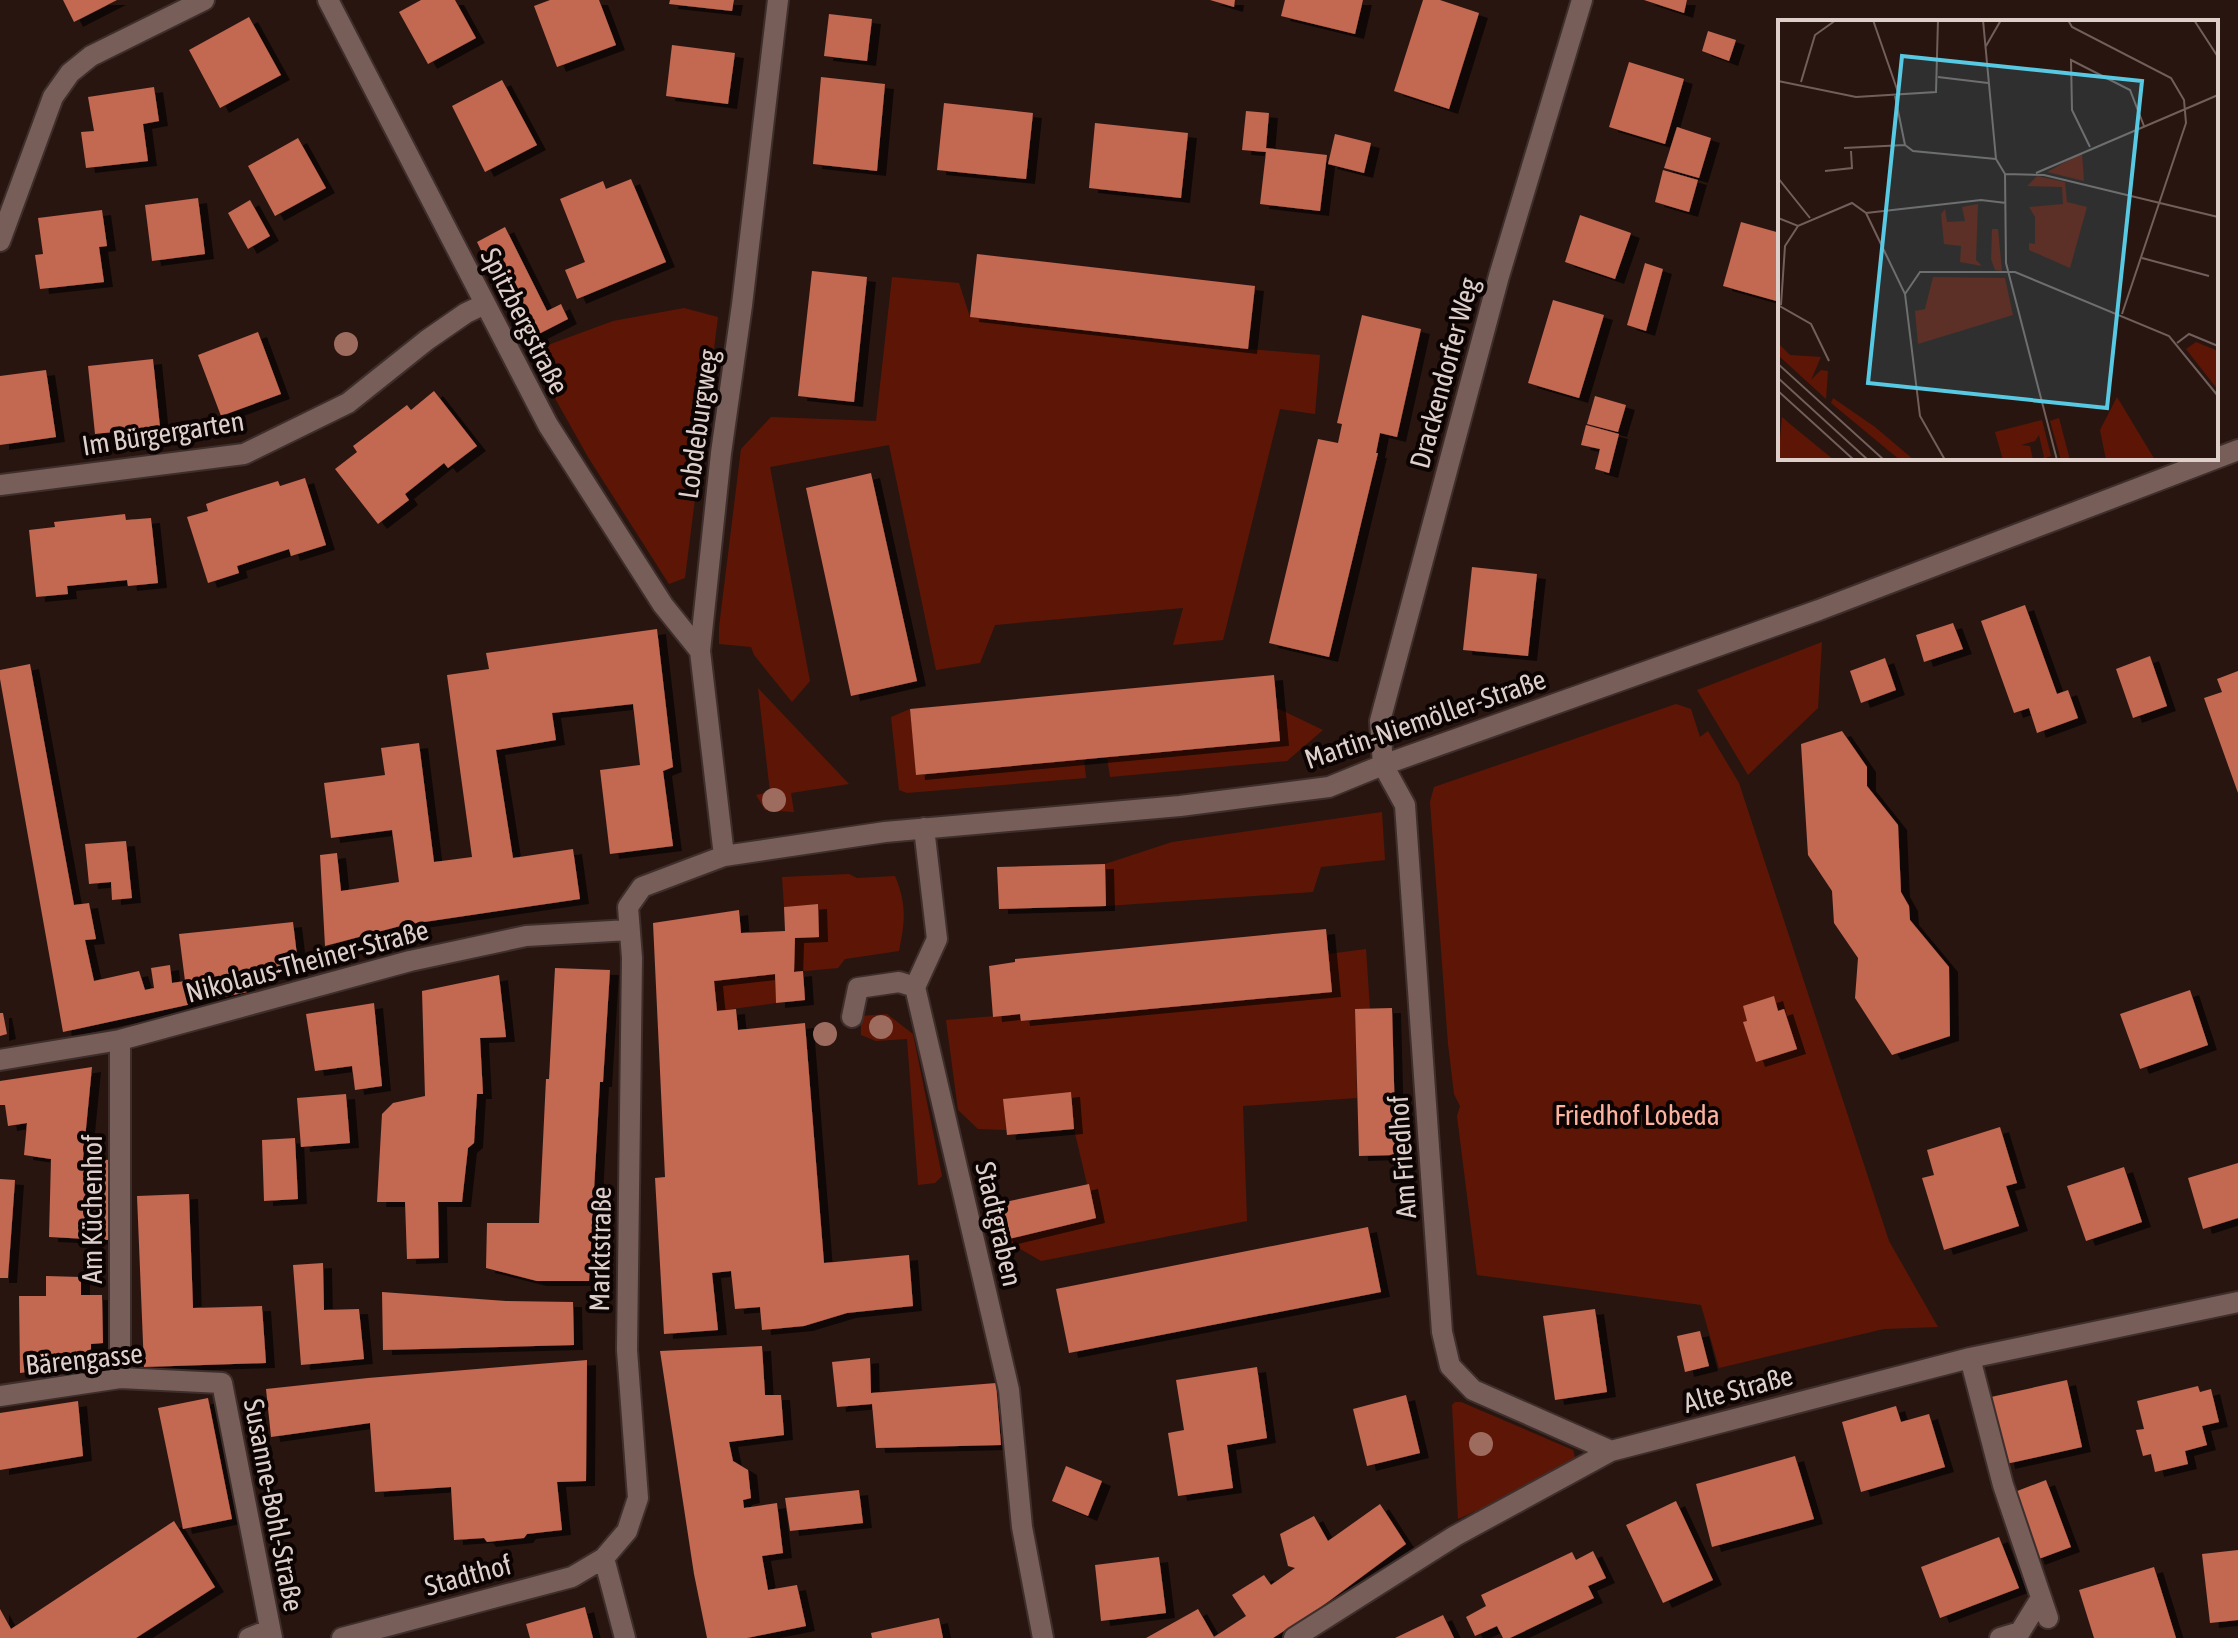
<svg xmlns="http://www.w3.org/2000/svg" width="2238" height="1638" viewBox="0 0 2238 1638" font-family="'Asap Condensed',sans-serif">
	<defs>
		<filter id="shadow"><feDropShadow dx="9" dy="5" stdDeviation="0" flood-color="#0009"/></filter>
	</defs>
	<rect width="100%" height="100%" fill="#291510"/>
	<path fill="#5d1605" d="M892,277L959,283L970,317L1248,349L1320,355L1315,414L1280,409L1223,640L1173,645L1183,608L995,625L980,663L936,670L889,445L770,467L810,681L792,702L754,655L751,647L719,644V627L741,449L771,417L876,421Z
		M684,308L718,317L685,578L669,584L588,457L529,352L613,321Z
		M1822,642L1818,708L1748,775L1697,690Z
		M758,688L849,784L791,793L794,812L765,810L756,795L770,792Z
		M1676,704L1691,709L1700,737L1708,731L1739,783L1889,1241L1938,1327L1884,1329L1719,1368L1701,1305L1477,1275L1457,1116L1460,1106L1454,1094L1448,1044L1430,802L1434,787Z
		M1277,708L1323,730L1287,761L1110,777L1107,757L1280,740Z
		M910,709L917,775L1084,759L1086,778L907,793L899,790L891,717Z
		M1382,812L1385,860L1321,867L1313,892L1106,906L1105,864L1172,842Z
		M849,874L857,878L895,876C907,905 905,921 899,951L845,959L838,968L794,972L795,938L819,936L818,904L784,907L782,877Z
		M1366,949L1370,1009H1355L1357,1098L1243,1106L1247,1221L1041,1261L1005,1240L1095,1218L1074,1129L1071,1093L1004,1099L1006,1130L978,1129L958,1110L946,1020L1020,1014L1021,1021L1331,992L1328,954Z
		M775,974L776,1003L717,1011L714,981Z
		M887,1014L913,1034L942,1176L935,1183L918,1185L907,1039L876,1041L861,1035V1016Z
		M1455,1402H1461L1573,1450L1576,1461L1571,1469L1458,1519L1452,1405Z"/>
	<path fill="#c36751" filter="url(#shadow)" d="M63,0H117L74,22Z
		M421,0H455L476,38L428,64L399,12Z
		M550,0H599L616,45L557,67L534,6Z
		M670,0H734L732,11L669,4Z
		M1210,0H1235L1234,7Z
		M1285,0H1363L1355,34L1281,16Z
		M1423,0H1440L1479,13L1449,109L1394,91Z
		M1644,0H1687L1684,13Z
		M829,14L872,19L867,61L824,56Z
		M249,17L281,75L220,108L189,50Z
		M1708,31L1736,40L1729,61L1702,51Z
		M672,45L735,53L728,104L666,96Z
		M1629,62L1684,79L1665,144L1609,127Z
		M821,77L885,84L877,171L813,164Z
		M502,80L537,145L485,172L452,106Z
		M154,87L159,121L143,124L148,161L86,168L81,132L94,131L88,97Z
		M944,103L1033,113L1026,179L937,170Z
		M1246,111L1269,113L1266,148L1327,155L1320,211L1260,204L1266,152L1242,150Z
		M1095,123L1188,133L1181,198L1089,188Z
		M1677,127L1711,138L1699,178L1664,168Z
		M1335,134L1371,143L1364,173L1328,164Z
		M298,138L326,188L275,216L248,166Z
		M1663,170L1698,180L1689,212L1655,202Z
		M631,179L666,262L577,299L565,270L585,262L560,199L603,181L606,189Z
		M198,198L205,254L152,261L145,205Z
		M250,200L270,236L248,249L228,213Z
		M102,210L107,246L99,247L104,282L40,289L35,255L43,254L38,218Z
		M1580,215L1631,233L1615,279L1565,262Z
		M1741,222L1780,233V302L1723,286Z
		M505,227L547,311L561,304L568,319L525,341L477,242Z
		M977,254L1255,286L1248,349L970,317Z
		M1645,263L1663,269L1646,331L1627,325Z
		M812,271L867,277L854,402L798,396Z
		M1553,300L1604,315L1579,398L1528,383Z
		M1362,315L1421,329L1397,437L1380,433L1376,453H1378L1329,657L1269,643L1318,439L1338,443L1342,424L1337,423Z
		M258,332L281,394L221,416L198,355Z
		M153,359L160,427L95,434L88,366Z
		M46,370L56,437L0,445V376Z
		M434,391L477,446L448,468L444,463L405,494L409,500L378,524L335,469L357,452L353,446L361,440L407,405L411,410Z
		M1595,396L1626,405L1618,432L1587,424Z
		M1586,425L1619,434L1609,473L1595,469L1600,449L1581,445Z
		M871,473L917,681L851,696L806,488Z
		M305,478L326,545L291,556L289,549L237,566L239,573L208,583L187,517L208,511L206,504L217,500L278,481L280,486Z
		M125,514L126,520L151,518L158,583L128,586L127,580L67,586L68,594L36,597L29,530L55,527L54,522Z
		M1472,567L1537,574L1528,656L1463,650Z
		M2025,605L2057,694L2068,690L2078,718L2037,733L2029,708L2014,713L1981,621Z
		M1953,623L1963,649L1924,662L1916,635Z
		M657,629L673,767L663,771L673,846L610,854L600,770L640,765L633,704L552,713L556,740L496,750L513,858L573,849L580,899L404,925L325,946L320,855L337,853L341,891L399,882L392,830L331,838L324,783L385,775L381,748L419,743L434,862L472,857L447,675L489,669L486,653Z
		M2150,656L2167,706L2133,718L2116,669Z
		M1885,658L1896,690L1861,703L1850,671Z
		M30,664L74,905L89,903L96,939L85,940L94,981L139,971L145,990L154,988L151,968L170,965L172,983L185,981L179,934L293,922L299,972L245,978L247,992L63,1032L0,679V670Z
		M2238,671V793L2204,698L2222,692L2217,679Z
		M1274,675L1280,741L916,775L910,709Z
		M1842,731L1867,767V786L1898,825L1901,892L1909,906L1910,920L1949,967L1950,1036L1892,1055L1855,998L1858,958L1834,923L1832,891L1808,855L1801,744Z
		M126,841L132,898L112,900L111,882L89,884L85,844Z
		M1105,864L1106,906L999,909L997,867Z
		M818,904L819,937L795,938L794,972L803,971L805,1000L776,1003L775,974L714,981L717,1011L736,1009L738,1030L805,1023L824,1263L909,1255L913,1306L847,1313L804,1326L762,1330L760,1307L735,1309L731,1271L712,1273L718,1330L664,1334L655,1178L665,1177L653,923L739,910L741,933L785,931L784,907Z
		M1326,929L1332,992L1021,1021L1020,1014L993,1017L989,966L1015,962V959Z
		M555,968L610,970L603,1082H600L589,1281H537L486,1268L487,1223H539L546,1079H549Z
		M499,975L506,1037L480,1038L483,1094H477L474,1143L468,1148L462,1202H438L439,1258L407,1259L405,1202H377L382,1114L393,1103L425,1096L422,991Z
		M2190,990L2208,1045L2140,1069L2120,1014Z
		M1774,996L1778,1011L1784,1009L1797,1049L1756,1062L1743,1022L1747,1021L1743,1006Z
		M374,1003L382,1086L355,1090L352,1066L315,1071L306,1014Z
		M1392,1008L1396,1155L1359,1156L1355,1009Z
		M0,1013H3L7,1034L0,1036Z
		M92,1067L83,1159L111,1160L109,1240L49,1237L51,1159L24,1155L27,1123L8,1126L5,1105H0V1081Z
		M1071,1092L1074,1129L1007,1135L1003,1099Z
		M346,1094L350,1143L301,1147L297,1098Z
		M2000,1127L2017,1183L2006,1186L2019,1226L1944,1250L1922,1178L1934,1175L1927,1150Z
		M295,1138L298,1199L264,1201L262,1140Z
		M2238,1163V1218L2203,1229L2188,1178Z
		M2124,1167L2142,1222L2086,1241L2067,1186Z
		M0,1179L15,1180L8,1278H0Z
		M1089,1184L1096,1218L1005,1240L991,1205Z
		M189,1194L193,1308L262,1306L266,1363L144,1367L137,1196Z
		M1368,1227L1381,1292L1069,1353L1056,1289Z
		M323,1263L324,1310L359,1309L364,1359L301,1365L293,1265Z
		M46,1276L81,1277V1295H102L103,1343L91,1344V1364L20,1373L19,1296H46Z
		M382,1292L506,1301L573,1302L574,1345L383,1350Z
		M1595,1309L1607,1392L1555,1400L1543,1316Z
		M1700,1331L1709,1366L1685,1372L1677,1336Z
		M762,1346L765,1395H781L784,1435L729,1442L733,1461L748,1470L751,1498L743,1500L744,1508L777,1503L783,1553L762,1556L768,1590L797,1585L806,1626L747,1638H707L694,1574L660,1351Z
		M870,1358L871,1393L996,1383L1001,1445L876,1448L872,1404L837,1407L832,1362Z
		M587,1360L586,1481L557,1482L562,1530L527,1534L524,1538L487,1542L484,1538L454,1540L451,1487L375,1492L370,1423L271,1437L266,1389L368,1378Z
		M1257,1367L1267,1438L1227,1445L1233,1488L1178,1496L1168,1433L1184,1430L1176,1380Z
		M2067,1380L2082,1447L2006,1464L1991,1397Z
		M2198,1386L2200,1392L2211,1389L2219,1422L2202,1426L2207,1445L2185,1451L2188,1464L2155,1472L2151,1454L2143,1456L2136,1430L2144,1429L2137,1401Z
		M1406,1395L1420,1453L1367,1466L1353,1409Z
		M208,1398L232,1519L183,1529L158,1408Z
		M78,1401L83,1456L0,1470V1413Z
		M1896,1406L1901,1422L1929,1414L1945,1467L1861,1492L1842,1422Z
		M1795,1456L1814,1519L1712,1547L1696,1484Z
		M1066,1466L1102,1481L1088,1516L1052,1501Z
		M2046,1480L2071,1547L2036,1560L2012,1493Z
		M859,1490L863,1523L790,1531L785,1498Z
		M1676,1501L1713,1580L1663,1603L1626,1525Z
		M1380,1504L1406,1544L1321,1607L1273,1638H1146L1198,1609L1214,1637L1246,1616L1232,1595L1264,1575L1271,1585L1295,1568L1288,1566L1280,1534L1314,1516L1328,1541Z
		M174,1521L215,1587L136,1638H0V1609L11,1629Z
		M1999,1537L2019,1588L1940,1618L1921,1567Z
		M2238,1550V1620L2210,1623L2202,1554Z
		M1593,1551L1606,1578L1588,1586L1594,1598L1510,1638H1503L1497,1626L1475,1636L1466,1617L1486,1606L1481,1595L1572,1552L1576,1560Z
		M1159,1557L1166,1613L1101,1621L1095,1565Z
		M2154,1567L2176,1638H2094L2079,1590Z
		M585,1607L593,1638H530L526,1624Z
		M1443,1615L1454,1638H1395Z
		M939,1618L943,1638H872L871,1633Z"/>
	<g fill="none" stroke-linecap="round" stroke-linejoin="round">
		<g stroke="#3e2f2d" stroke-width="24">
			<path id="minor" d="M328,0L548,425L663,605L700,651
				M1582,0L1499,276L1380,721L1383,765L1405,805L1442,1332L1450,1366L1473,1390L1611,1451
				M0,241L53,97L70,73L91,56L204,0
				M0,485L244,454L348,403L427,340L466,313L485,304
				M924,828L937,939L915,987L1009,1390L1022,1527L1043,1638
				M724,856L700,651L721,453L742,305L778,0
				M852,1017L858,988L899,982L915,987
				M0,1060L120,1040L410,961L526,936L629,930
				M1970,1358L2003,1485L2048,1618
				M120,1378V1040
				M0,1396L120,1378L222,1383L272,1638
				M604,1558L625,1638
				M249,1638L269,1630
				M342,1638L572,1577L604,1558L627,1531L638,1498L627,1350L632,958L628,907L642,887L724,856L885,832L1180,806L1329,787L1383,765L1819,610L2238,450
				M1294,1638L1455,1536L1611,1451L1970,1358L2238,1302
				M2000,1638L2020,1632L2041,1598"/>
		</g>
		<use href="#minor" stroke="#785e58" stroke-width="20"/>
	</g>
	<g fill="#9e6b5f">
		<circle cx="346" cy="344" r="12"/>
		<circle cx="774" cy="800" r="12"/>
		<circle cx="881" cy="1027" r="12"/>
		<circle cx="825" cy="1034" r="12"/>
		<circle cx="1481" cy="1444" r="12"/>
	</g>
	<g text-anchor="middle" stroke-width="8" stroke-linejoin="round" paint-order="stroke">
		<g font-size="28" fill="#decfcb" stroke="#0b0403">
			<text transform="translate(525 321) rotate(63)" y="10">Spitzbergstraße</text>
			<text transform="translate(1444 373) rotate(-75)" y="10">Drackendorfer Weg</text>
			<text transform="translate(698 424) rotate(-82)" y="10">Lobdeburgweg</text>
			<text transform="translate(163 433) rotate(-9)" y="10">Im Bürgergarten</text>
			<text transform="translate(1425 719) rotate(-19)" y="10">Martin-Niemöller-Straße</text>
			<text transform="translate(307 961) rotate(-15)" y="10">Nikolaus-Theiner-Straße</text>
			<text transform="translate(1402 1157) rotate(-94)" y="10">Am Friedhof</text>
			<text transform="translate(92 1209) rotate(-90)" y="10">Am Küchenhof</text>
			<text transform="translate(999 1224) rotate(77)" y="10">Stadtgraben</text>
			<text transform="translate(600 1249) rotate(-89)" y="10">Marktstraße</text>
			<text transform="translate(84 1359) rotate(-6)" y="10">Bärengasse</text>
			<text transform="translate(1738 1389) rotate(-15)" y="10">Alte Straße</text>
			<text transform="translate(274 1505) rotate(79)" y="10">Susanne-Bohl-Straße</text>
			<text transform="translate(468 1575) rotate(-15)" y="10">Stadthof</text>
		</g>
		<g font-size="28" fill="#fdb2a0" stroke="#0b0403">
			<text x="1637" y="1125">Friedhof Lobeda</text>
		</g>
	</g>
	<g transform="translate(1778 20)">
		<rect width="440" height="440" fill="#291510"/>
		<path d="M304,133L306,161L269,152ZM259,156L287,162L289,182L309,187L292,248L251,230V223L257,224V197L251,187L285,184L284,167L249,166ZM200,184L198,240L204,246L182,242L183,226L166,224L163,194L167,189L169,202L187,201L184,187ZM214,209H220L224,251L217,250L213,239ZM155,257L227,258L235,295L140,324L137,291L147,289ZM418,322L440,331V370L408,329ZM0,323L12,335L43,337L33,360L43,350L50,351L48,379L0,335ZM339,377L377,440H328L322,410ZM55,378L97,407L136,440H122L53,383ZM4,397L12,404L56,440H0ZM281,398L292,440H283L272,401ZM264,400L273,436L262,440L266,437L261,415L257,421L243,425L252,426L255,440H225L217,412Z" fill="#5d1605"/>
		<path fill="none" stroke="#715f5b" stroke-width="2" d="M95,0L121,75M205,0L218,139M290,0L294,7L393,58L406,80L408,103L344,294M416,0L440,37M208,26L223,0M160,57L210,63M0,61L78,77L158,72L160,0M23,62L37,15L58,0M117,76L127,125M127,125L135,131L218,139M312,127L294,90L293,40L352,70L366,106M66,128L127,125M218,139L227,154L228,243L279,440M47,151L74,148L73,131M258,153L440,75M227,154L266,155L440,197M0,158L32,198M88,193L203,180L228,183M0,198L20,206L74,183L88,193L127,274L142,396L167,440M364,238L431,256M127,274L142,252H237L391,316L440,376M0,285L33,304L51,341M3,285L7,226L20,206M399,323L411,314L440,326M0,344L106,440M0,358L90,440M0,371L76,440"/>
		<path fill="#57c9e2" fill-opacity="0.15" stroke="#57c9e2" stroke-width="4" d="M124,36L364,61L329,388L90,363Z"/>
		<rect width="440" height="440" fill="none" stroke="#decfcb" stroke-width="4"/>
	</g>
</svg>
